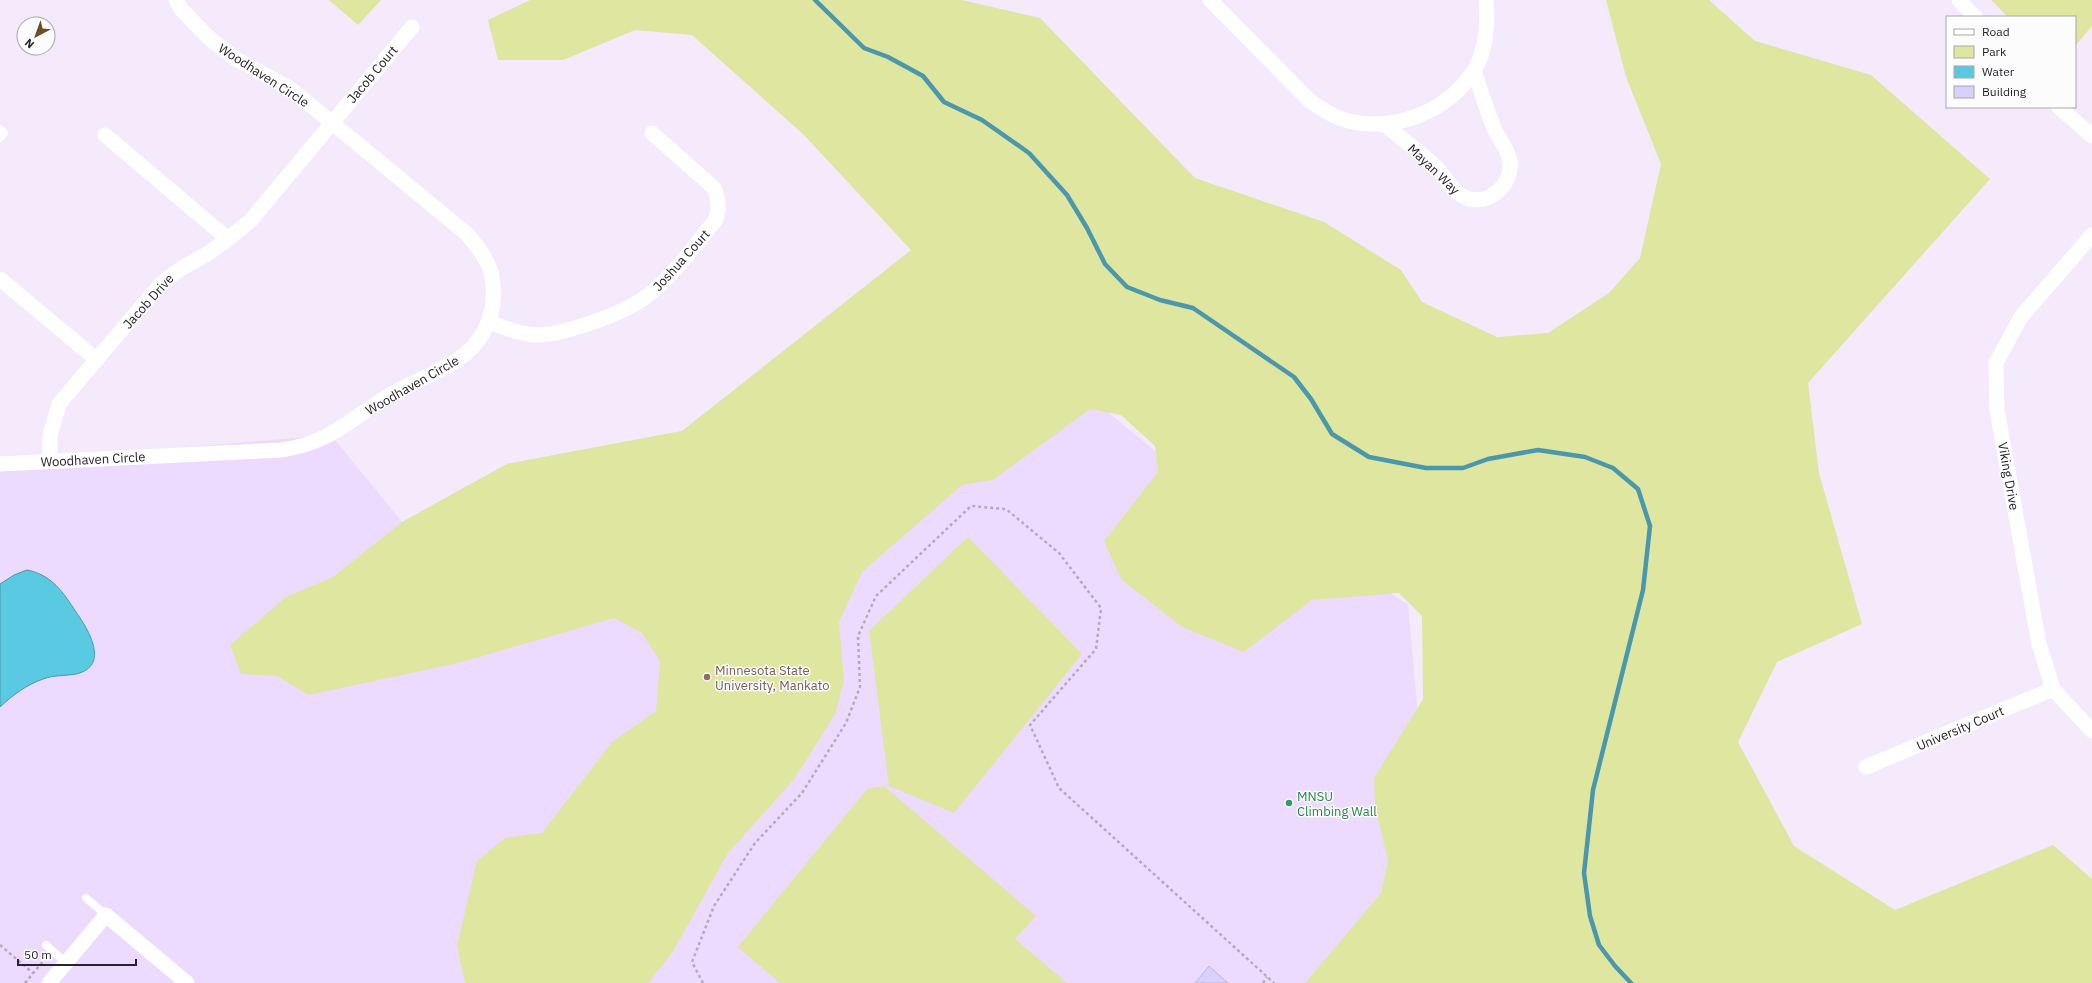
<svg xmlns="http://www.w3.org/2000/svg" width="2092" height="983" viewBox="0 0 2092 983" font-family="'IBM Plex Sans',sans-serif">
	<rect width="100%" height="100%" fill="#f4eafc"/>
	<path fill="#eddaff" d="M912,250L1167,461L1408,604L1421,751L1370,983H0V463L331,435L402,522L507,464L682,431Z"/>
	<path fill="#dee6a0" d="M329,0H381L358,25Z
		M530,0H962L1040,18L1195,178L1324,222L1401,270L1422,302L1497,337L1548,333L1609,293L1640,258L1661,164L1626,77L1606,0H1709L1755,41L1871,75L1990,179L1808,383L1819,473L1862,624L1777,662L1738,742L1794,846L1895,910L2053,845L2092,879V983H1305L1381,893L1388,861L1375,805L1374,778L1423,699L1422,616L1399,593L1312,600L1244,652L1182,627L1121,579L1104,541L1158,472L1155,446L1121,415L1090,409L993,480L962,485L862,572L839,622L844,681L835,714L795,778L728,853L672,953L648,983H465L457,946L477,861L505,838L542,833L612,742L656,711L660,661L642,633L614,618L458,663L309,695L277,676L241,674L230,645L286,597L333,577L402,522L507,464L682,431L911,250L804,135L692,35L635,30L563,60H498L488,20Z
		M1991,0H2092V26L2075,46V17H2008Z
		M968,537L1082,654L954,813L889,786L869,631Z
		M884,786L1036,916L1015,939L1067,983H780L738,947L867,789Z"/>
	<path fill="#5ac9e2" stroke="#4b97ac" d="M27,570C52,575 63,592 76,612C88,629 111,666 76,674C66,676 53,675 43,679C26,685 13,695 0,707V584L14,575Z"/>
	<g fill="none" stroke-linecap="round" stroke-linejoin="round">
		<path stroke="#4b97ac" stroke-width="4.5" d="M815,0L864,48L888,57L923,76L944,102L982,120L1029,153L1067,195L1087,228L1105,264L1127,287L1160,300L1193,308L1294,377L1311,399L1332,434L1369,457L1426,468H1463L1488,459L1538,450L1585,457L1613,468L1638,489L1650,526L1643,590L1593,790L1584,873L1590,916L1599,945L1615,966L1631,983"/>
	</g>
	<path fill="#d9d0fe" stroke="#beb8d7" d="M1209,966L1228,983H1195Z"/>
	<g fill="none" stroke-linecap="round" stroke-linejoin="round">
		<path stroke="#b3abba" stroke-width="2.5" stroke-dasharray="3 3" stroke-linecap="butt" d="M0,945L33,973
			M25,983L45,959
			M703,983L692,962L714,906L755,843L802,793L846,723L860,687L858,636L876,596L971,506L1006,509L1059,553L1101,608L1096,649L1030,725L1059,788L1274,983
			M1263,983L1267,977"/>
		<path stroke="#fff" stroke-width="8" d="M0,129L4,133L0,138
			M86,898L106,915
			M46,945L66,963"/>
		<path stroke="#fff" stroke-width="15" d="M1210,0L1310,101C1321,109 1332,116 1345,120C1393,133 1446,113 1474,71C1486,52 1488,22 1486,0
			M1959,0L1975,17
			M2059,107L2092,136
			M1384,124C1402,139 1422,153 1438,169C1446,178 1452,190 1462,196C1471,201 1483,201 1491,196C1507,187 1515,169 1507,152C1504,144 1498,137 1494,128C1486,109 1481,90 1474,71
			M105,135L228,239
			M2092,235L2021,317L1996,363L1997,410L2039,644L2053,689L2092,731
			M0,279L97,360
			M489,322C501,326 514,332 527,334C545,337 561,332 578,327C601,320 627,311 647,296C674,276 694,246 715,221C720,210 719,200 714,188L652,133
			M50,461V436L59,404L159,286C173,272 189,264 207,254C223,244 237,232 251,220L412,27
			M0,464L281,450C327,444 347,422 385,398C408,383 435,375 457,360C487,341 499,306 491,272C487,258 476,245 467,234L291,89L236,59L209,38L181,9L176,0
			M1866,767L2053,689
			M49,983L106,915L187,983"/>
	</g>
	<circle fill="#8d6e63" stroke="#fcfcfc" stroke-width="1.5" cx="707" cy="677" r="4"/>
	<circle fill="#2e9e5b" stroke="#fcfcfc" stroke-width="1.5" cx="1289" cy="803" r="4"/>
	<g text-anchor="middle" stroke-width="3" stroke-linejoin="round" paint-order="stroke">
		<g font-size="13" fill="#29232e" stroke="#fcfcfc">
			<text transform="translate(372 74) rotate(-50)" y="5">Jacob Court</text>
			<text transform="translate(264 75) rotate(33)" y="5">Woodhaven Circle</text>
			<text transform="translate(1434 169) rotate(44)" y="5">Mayan Way</text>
			<text transform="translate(681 260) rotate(-48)" y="5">Joshua Court</text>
			<text transform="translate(148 301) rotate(-48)" y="5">Jacob Drive</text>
			<text transform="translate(412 385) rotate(-30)" y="5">Woodhaven Circle</text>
			<text transform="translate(93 459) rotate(-3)" y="5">Woodhaven Circle</text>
			<text transform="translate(2009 476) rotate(80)" y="5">Viking Drive</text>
			<text transform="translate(1960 728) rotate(-23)" y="5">University Court</text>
		</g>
		<g font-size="13" fill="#785e54" stroke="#fcfcfc" text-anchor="start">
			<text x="715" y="675">Minnesota State<tspan x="715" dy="15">University, Mankato</tspan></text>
		</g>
		<g font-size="13" fill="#27864d" stroke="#fcfcfc" text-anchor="start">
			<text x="1297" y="801">MNSU<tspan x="1297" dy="15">Climbing Wall</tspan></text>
		</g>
	</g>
	<rect x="1946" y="16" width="130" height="92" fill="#fcfcfc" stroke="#a8a5aa"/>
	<rect x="1954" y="29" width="20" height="6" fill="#ffffff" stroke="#a8a5aa"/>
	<text x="1982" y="36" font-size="12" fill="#29232e">Road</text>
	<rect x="1954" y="46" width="20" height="12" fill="#dee6a0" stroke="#a8a5aa"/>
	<text x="1982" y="56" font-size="12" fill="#29232e">Park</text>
	<rect x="1954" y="66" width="20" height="12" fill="#5ac9e2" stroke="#a8a5aa"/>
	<text x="1982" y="76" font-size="12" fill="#29232e">Water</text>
	<rect x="1954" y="86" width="20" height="12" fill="#d9d0fe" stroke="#a8a5aa"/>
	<text x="1982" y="96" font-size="12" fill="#29232e">Building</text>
	<g transform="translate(36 36) rotate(221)"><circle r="19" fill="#fcfcfc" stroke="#a8a5aa"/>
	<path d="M0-3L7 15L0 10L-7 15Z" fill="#6f4e25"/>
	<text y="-6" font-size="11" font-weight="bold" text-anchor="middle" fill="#29232e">N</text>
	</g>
	<path d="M18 959v6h118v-6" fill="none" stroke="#29232e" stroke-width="2"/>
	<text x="24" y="959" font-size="12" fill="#29232e" stroke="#fcfcfc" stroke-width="3" paint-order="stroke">50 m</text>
</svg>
